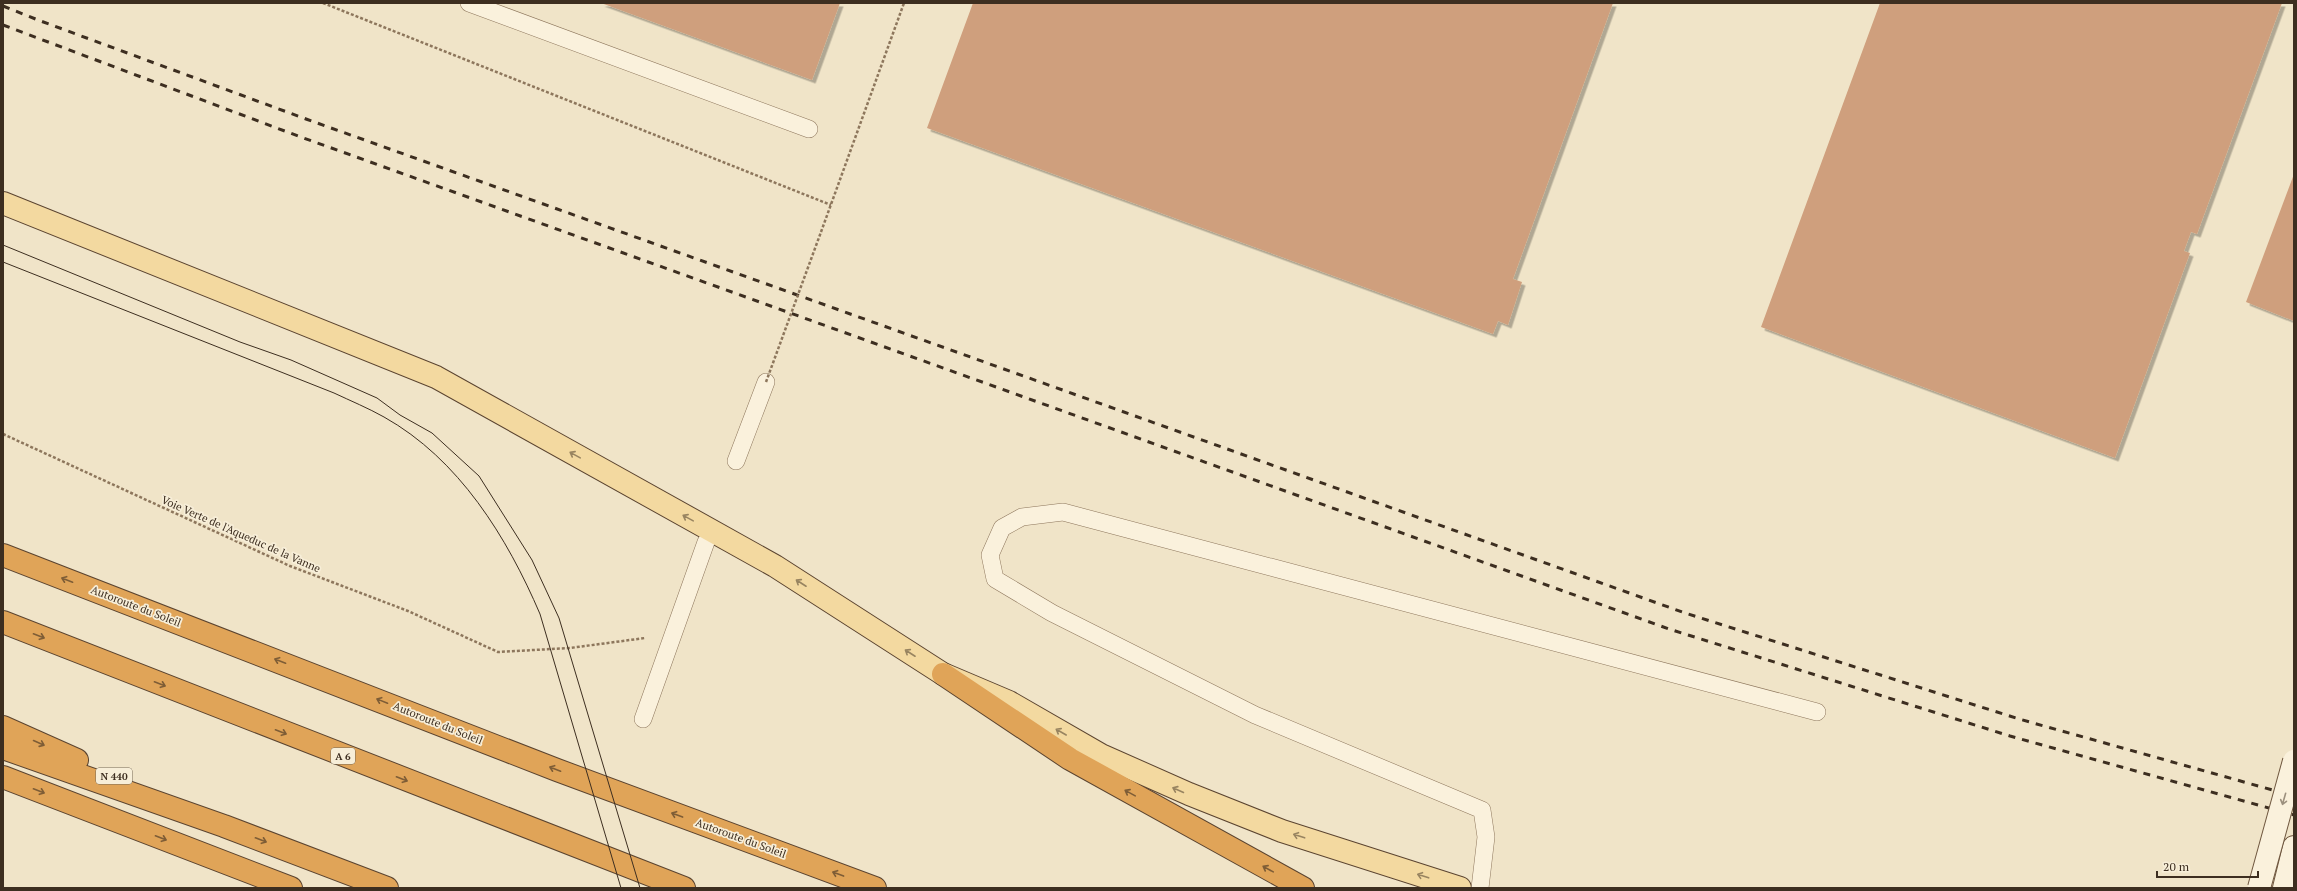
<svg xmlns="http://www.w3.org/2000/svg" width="2297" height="891" viewBox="0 0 2297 891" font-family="'PT Serif',serif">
	<defs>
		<filter id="shadow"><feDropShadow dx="3.5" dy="3.5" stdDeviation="0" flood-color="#0004"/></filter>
	</defs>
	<rect width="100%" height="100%" fill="#f0e4c8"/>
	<path fill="#cf9f7d" filter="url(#shadow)" d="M601,3H840L812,80Z
		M973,3H1613L1513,279L1522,282L1508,325L1498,321L1493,334L927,128Z
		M1880,3H2282L2197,234L2191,232L2184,251L2190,253L2115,458L1761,327Z
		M2294,174V321L2246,302Z"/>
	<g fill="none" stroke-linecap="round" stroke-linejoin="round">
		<g stroke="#8d765c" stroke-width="18">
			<path id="service" d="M469,3L809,129
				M736,461L766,382
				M643,719L706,542
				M1480,888L1486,837L1482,810L1255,715L1052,613L995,579L990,555L1002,528L1022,517L1063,512L1817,712"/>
		</g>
		<g stroke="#6f573f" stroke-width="24">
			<path id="secondary" d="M2284,888L2294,847"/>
		</g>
		<g stroke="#5b4430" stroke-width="24">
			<path id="primary" d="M3,203L436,377L775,566L943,674L1009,702L1101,755L1189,794L1282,831L1460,888"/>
		</g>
		<g stroke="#5b4430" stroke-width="24">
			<path id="motorway" d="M3,555L557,770L875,888
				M3,622L684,888
				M943,674L1070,759L1303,888
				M3,727L77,760
				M3,748L224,826L387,888
				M3,777L291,888"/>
		</g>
		<path stroke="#8d765c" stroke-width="2.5" stroke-dasharray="3 2" stroke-linecap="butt" d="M323,3L831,205
			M821,232L904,3
			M3,434L290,566L408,611L498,652L570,648L645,638"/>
		<use href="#service" stroke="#faf1dc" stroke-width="17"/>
		<use href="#secondary" stroke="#faf1dc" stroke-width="22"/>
		<use href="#primary" stroke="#f3d9a0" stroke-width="22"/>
		<use href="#motorway" stroke="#e0a458" stroke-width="22"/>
		<path stroke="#3d2e20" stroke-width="1" d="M3,245L240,342L291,360L377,398L400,415L432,433L479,476L532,560L559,618L640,888
			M3,262L334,393C351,401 368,408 384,417C459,459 507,537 540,614L621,888"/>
		<path stroke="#3d2e20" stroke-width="3" stroke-dasharray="7 7" stroke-linecap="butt" d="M3,6L38,20L306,119L1685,613L2019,719L2294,796
			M3,25L298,136L1669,629L2010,736L2294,815"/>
		<g stroke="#6f573f" stroke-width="24" stroke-linecap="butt">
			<path id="secondary-bridge" d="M2259,888L2294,761"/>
		</g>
		<path stroke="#8d765c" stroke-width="2.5" stroke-dasharray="3 2" stroke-linecap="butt" d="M766,382L821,232"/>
		<use href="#secondary-bridge" stroke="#faf1dc" stroke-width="22"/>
	</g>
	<defs><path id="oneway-shaft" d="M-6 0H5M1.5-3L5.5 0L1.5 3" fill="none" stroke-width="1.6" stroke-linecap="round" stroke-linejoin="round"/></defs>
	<g stroke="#988460">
		<use href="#oneway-shaft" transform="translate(575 455) rotate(-151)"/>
		<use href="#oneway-shaft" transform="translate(688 518) rotate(-151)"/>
		<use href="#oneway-shaft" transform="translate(801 583) rotate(-147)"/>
		<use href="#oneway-shaft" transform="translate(910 653) rotate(-147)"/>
		<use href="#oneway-shaft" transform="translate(1061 732) rotate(-150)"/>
		<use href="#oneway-shaft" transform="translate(1178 790) rotate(-156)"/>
		<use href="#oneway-shaft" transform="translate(1299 836) rotate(-162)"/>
		<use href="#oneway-shaft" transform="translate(1423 876) rotate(-162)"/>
	</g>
	<g stroke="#7e5d36">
		<use href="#oneway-shaft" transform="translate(67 580) rotate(-159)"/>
		<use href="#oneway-shaft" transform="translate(39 636) rotate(21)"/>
		<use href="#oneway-shaft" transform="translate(280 661) rotate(-159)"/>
		<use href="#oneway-shaft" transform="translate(160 684) rotate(21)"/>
		<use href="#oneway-shaft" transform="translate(382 701) rotate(-158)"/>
		<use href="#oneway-shaft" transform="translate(281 732) rotate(21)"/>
		<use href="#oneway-shaft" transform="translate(39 743) rotate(24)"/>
		<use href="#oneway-shaft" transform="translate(555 769) rotate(-159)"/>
		<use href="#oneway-shaft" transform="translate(402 779) rotate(21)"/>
		<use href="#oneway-shaft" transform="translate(39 791) rotate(21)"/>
		<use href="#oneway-shaft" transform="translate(1130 793) rotate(-151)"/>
		<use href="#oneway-shaft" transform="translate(677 815) rotate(-160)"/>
		<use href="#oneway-shaft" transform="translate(161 838) rotate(21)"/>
		<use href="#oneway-shaft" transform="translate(261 840) rotate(21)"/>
		<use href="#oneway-shaft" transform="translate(1268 869) rotate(-151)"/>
		<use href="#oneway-shaft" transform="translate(838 874) rotate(-160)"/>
	</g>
	<use stroke="#9c907e" href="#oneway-shaft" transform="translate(2284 799) rotate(106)"/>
	<g text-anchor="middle" stroke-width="3.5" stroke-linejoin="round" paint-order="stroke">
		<g fill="#f7eed8" stroke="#756857" stroke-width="1">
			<rect x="331" y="748" width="24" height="16" rx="3"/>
			<rect x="96" y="768" width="36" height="16" rx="3"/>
		</g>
		<g font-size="10" font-weight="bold" fill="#3d2e20">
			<text x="343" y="760">A 6</text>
			<text x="114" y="780">N 440</text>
		</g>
		<g font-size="11" fill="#3d2e20" stroke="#f7eed8">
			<text transform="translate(241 534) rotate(24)" y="4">Voie Verte de l'Aqueduc de la Vanne</text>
			<text transform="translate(136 606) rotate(21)" y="4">Autoroute du Soleil</text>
			<text transform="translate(438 723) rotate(22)" y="4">Autoroute du Soleil</text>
			<text transform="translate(741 838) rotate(20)" y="4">Autoroute du Soleil</text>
		</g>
	</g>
	<rect width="2297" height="891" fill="none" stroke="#3d2e20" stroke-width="8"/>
	<path d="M2157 871v6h101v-6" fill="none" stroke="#3d2e20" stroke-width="2"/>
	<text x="2163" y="871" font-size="12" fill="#3d2e20" stroke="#f7eed8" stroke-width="3" paint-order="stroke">20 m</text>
</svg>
